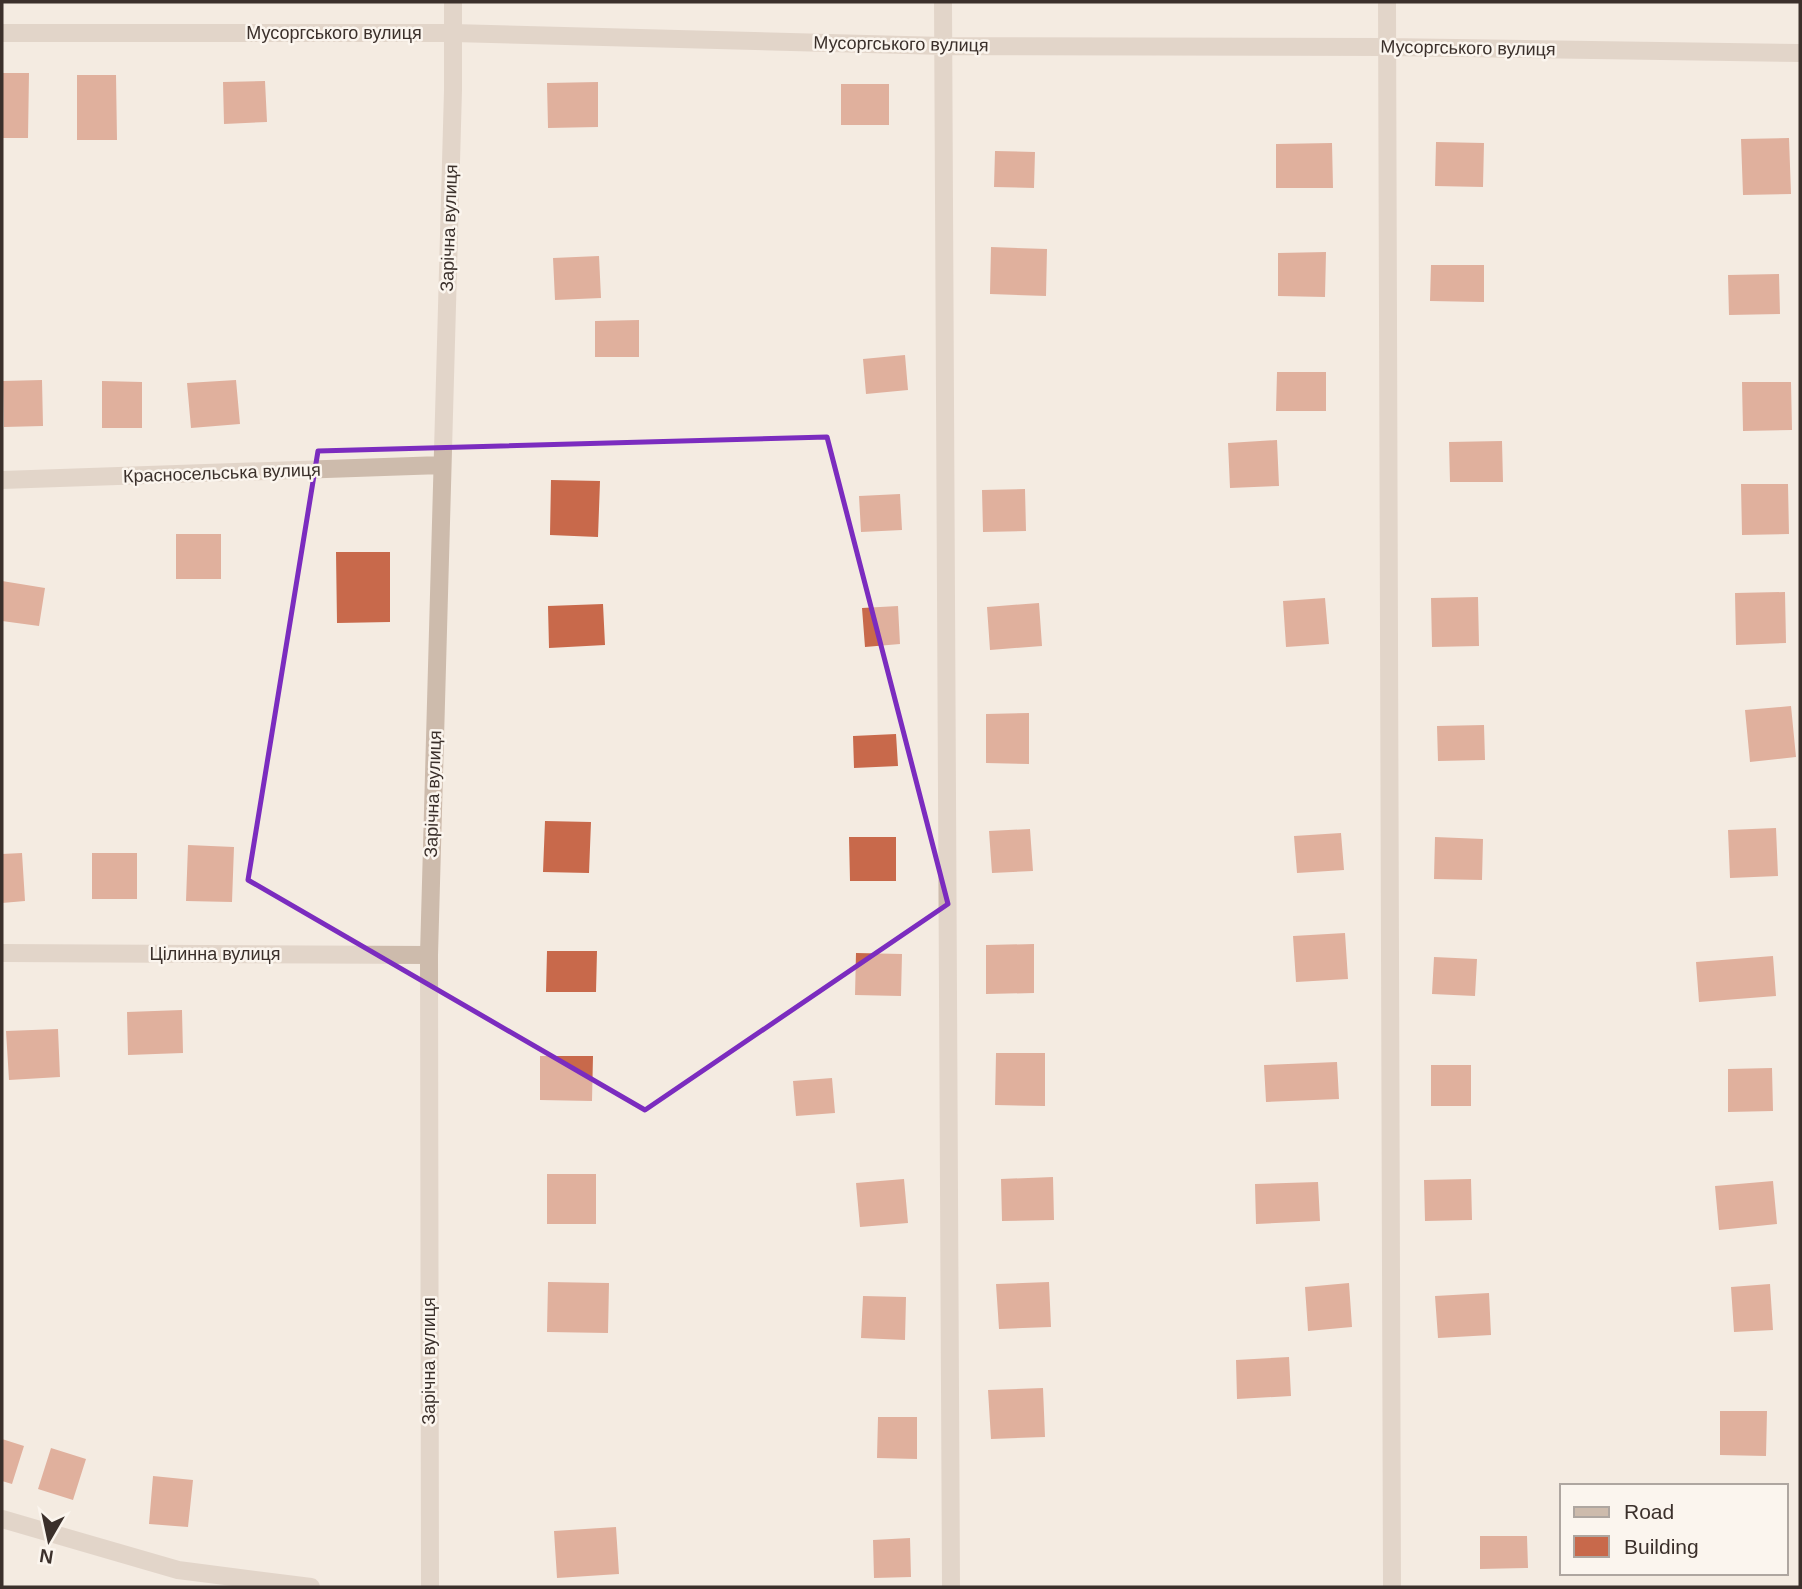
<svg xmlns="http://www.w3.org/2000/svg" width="1802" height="1589" viewBox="0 0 1802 1589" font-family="Helvetica,sans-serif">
	<rect width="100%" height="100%" fill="#f4ebe1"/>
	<path fill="#c8694b" d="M2,73H29L28,138H2Z
		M77,75H116L117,140H77Z
		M265,81L267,122L224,124L223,82Z
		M598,82V127L548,128L547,83Z
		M841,84H889V125H841Z
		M1789,138L1791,194L1743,195L1741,139Z
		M1436,142L1484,143L1483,187L1435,186Z
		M1332,143L1333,188H1276V144Z
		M995,151L1035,152L1034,188L994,187Z
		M991,247L1047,249L1046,296L990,294Z
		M1326,252L1325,297L1278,296V253Z
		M599,256L601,298L555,300L553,258Z
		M1431,265H1484V302L1430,301Z
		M1779,274L1780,314L1729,315L1728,275Z
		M639,320V357H595V321Z
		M905,355L908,390L866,394L863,359Z
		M1277,372H1326V411H1276Z
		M42,380L43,426L4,427L3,381Z
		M236,380L240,424L191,428L187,383Z
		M102,381L142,382V428H102Z
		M1742,382H1791L1792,430L1743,431Z
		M1277,440L1279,486L1230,488L1228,443Z
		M1502,441L1503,482H1450L1449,442Z
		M551,480L600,481L598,537L550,535Z
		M1741,484H1788L1789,534L1742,535Z
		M1025,489L1026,531L983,532L982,490Z
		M900,494L902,530L861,532L859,496Z
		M176,534H221V579H176Z
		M336,552H390V622L337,623Z
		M2,581L45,588L39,626L2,621Z
		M1785,592L1786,643L1736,645L1735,593Z
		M1478,597L1479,646L1432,647L1431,598Z
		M1325,598L1329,644L1286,647L1283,601Z
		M1039,603L1042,646L990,650L987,607Z
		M603,604L605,645L549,648L548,606Z
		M898,606L900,644L865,647L862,608Z
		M1791,706L1796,757L1750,762L1745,710Z
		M1029,713V764L986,763V714Z
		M1484,725L1485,760L1438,761L1437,726Z
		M896,734L898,766L854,768L853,736Z
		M545,821L591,822L589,873L543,872Z
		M1776,828L1778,876L1730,878L1728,830Z
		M1030,829L1033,871L992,873L989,831Z
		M1341,833L1344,870L1297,873L1294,836Z
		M849,837H896V881H850Z
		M1435,837L1483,839L1482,880L1434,879Z
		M188,845L234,847L232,902L186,901Z
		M22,853L25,901L2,903V854Z
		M92,853H137V899H92Z
		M1345,933L1348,979L1296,982L1293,936Z
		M1034,944V993L986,994V945Z
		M547,951H597L596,992H546Z
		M856,953L902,954L901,996L855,995Z
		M1773,956L1776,996L1699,1002L1696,962Z
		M1434,957L1477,959L1475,996L1432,994Z
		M182,1010L183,1053L128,1055L127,1012Z
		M58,1029L60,1077L9,1080L6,1031Z
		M996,1053H1045V1106L995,1105Z
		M540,1056H593L592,1101L540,1100Z
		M1337,1062L1339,1099L1266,1102L1264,1065Z
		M1431,1065H1471V1106H1431Z
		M1772,1068L1773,1111L1728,1112V1069Z
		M832,1078L835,1113L796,1116L793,1081Z
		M547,1174H596V1224H547Z
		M1053,1177L1054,1220L1002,1221L1001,1179Z
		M904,1179L908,1223L860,1227L856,1183Z
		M1471,1179L1472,1220L1425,1221L1424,1180Z
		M1773,1181L1777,1224L1719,1230L1715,1186Z
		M1318,1182L1320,1221L1256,1224L1255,1184Z
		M548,1282L609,1283L608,1333L547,1332Z
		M1049,1282L1051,1327L999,1329L996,1284Z
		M1349,1283L1352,1327L1308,1331L1305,1287Z
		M1770,1284L1773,1330L1734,1332L1731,1287Z
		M1489,1293L1491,1335L1438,1338L1435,1296Z
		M863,1296L906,1297L905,1340L861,1338Z
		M1289,1357L1291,1396L1237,1399L1236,1360Z
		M1043,1388L1045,1437L991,1439L988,1390Z
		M1720,1411H1767L1766,1456L1720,1455Z
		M878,1417H917V1459L877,1458Z
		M2,1439L24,1446L12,1484L2,1481Z
		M51,1448L86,1459L73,1500L38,1489Z
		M153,1476L193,1480L188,1527L149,1524Z
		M616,1527L619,1574L557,1578L554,1531Z
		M1480,1536H1527L1528,1568L1480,1569Z
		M910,1538L911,1577L874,1578L873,1540Z"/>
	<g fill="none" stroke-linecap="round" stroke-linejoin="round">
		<path stroke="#cdbbac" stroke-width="18" d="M943,2L951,1587
			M1387,2L1392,1587
			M2,33H453L944,46L1387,47L1800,53
			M2,480L442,465
			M2,953L429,955
			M2,1519L178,1570L311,1587
			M430,1587L429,955L453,90V2"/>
	</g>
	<path d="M0 0H1802V1589H0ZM827,437L948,904L645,1110L248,880L318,451Z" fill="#f4ebe1" fill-opacity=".55" fill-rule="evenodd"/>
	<path fill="none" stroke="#7b2cbf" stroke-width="5" stroke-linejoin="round" d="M827,437L948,904L645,1110L248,880L318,451Z"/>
	<g text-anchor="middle" stroke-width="5" stroke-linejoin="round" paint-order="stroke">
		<g font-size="18" fill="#3b302b" stroke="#fbf5ee">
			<text x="334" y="39">Мусоргського вулиця</text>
			<text transform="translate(901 44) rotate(1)" y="6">Мусоргського вулиця</text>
			<text transform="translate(1468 48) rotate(1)" y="6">Мусоргського вулиця</text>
			<text transform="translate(449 228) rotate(-88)" y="6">Зарічна вулиця</text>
			<text transform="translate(222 473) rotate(-2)" y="6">Красносельська вулиця</text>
			<text transform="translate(433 794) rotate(-88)" y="6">Зарічна вулиця</text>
			<text x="215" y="960">Цілинна вулиця</text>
			<text transform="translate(429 1361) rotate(-90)" y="6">Зарічна вулиця</text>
		</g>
	</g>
	<rect width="1802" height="1589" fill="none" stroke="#3b302b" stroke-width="7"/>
	<rect x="1560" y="1484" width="228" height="91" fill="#fbf5ee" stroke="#aea6a0" stroke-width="2"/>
	<rect x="1574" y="1507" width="35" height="10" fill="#cdbbac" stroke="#aea6a0" stroke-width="2"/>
	<text x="1624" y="1519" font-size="21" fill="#3b302b">Road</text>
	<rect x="1574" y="1536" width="35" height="21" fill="#c8694b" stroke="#aea6a0" stroke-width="2"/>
	<text x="1624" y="1554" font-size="21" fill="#3b302b">Building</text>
	<g transform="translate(49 1540) rotate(189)" stroke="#fbf5ee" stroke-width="5" paint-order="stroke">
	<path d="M0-5L12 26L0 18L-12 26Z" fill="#3b302b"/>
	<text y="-10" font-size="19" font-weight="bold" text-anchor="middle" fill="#3b302b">N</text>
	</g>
</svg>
